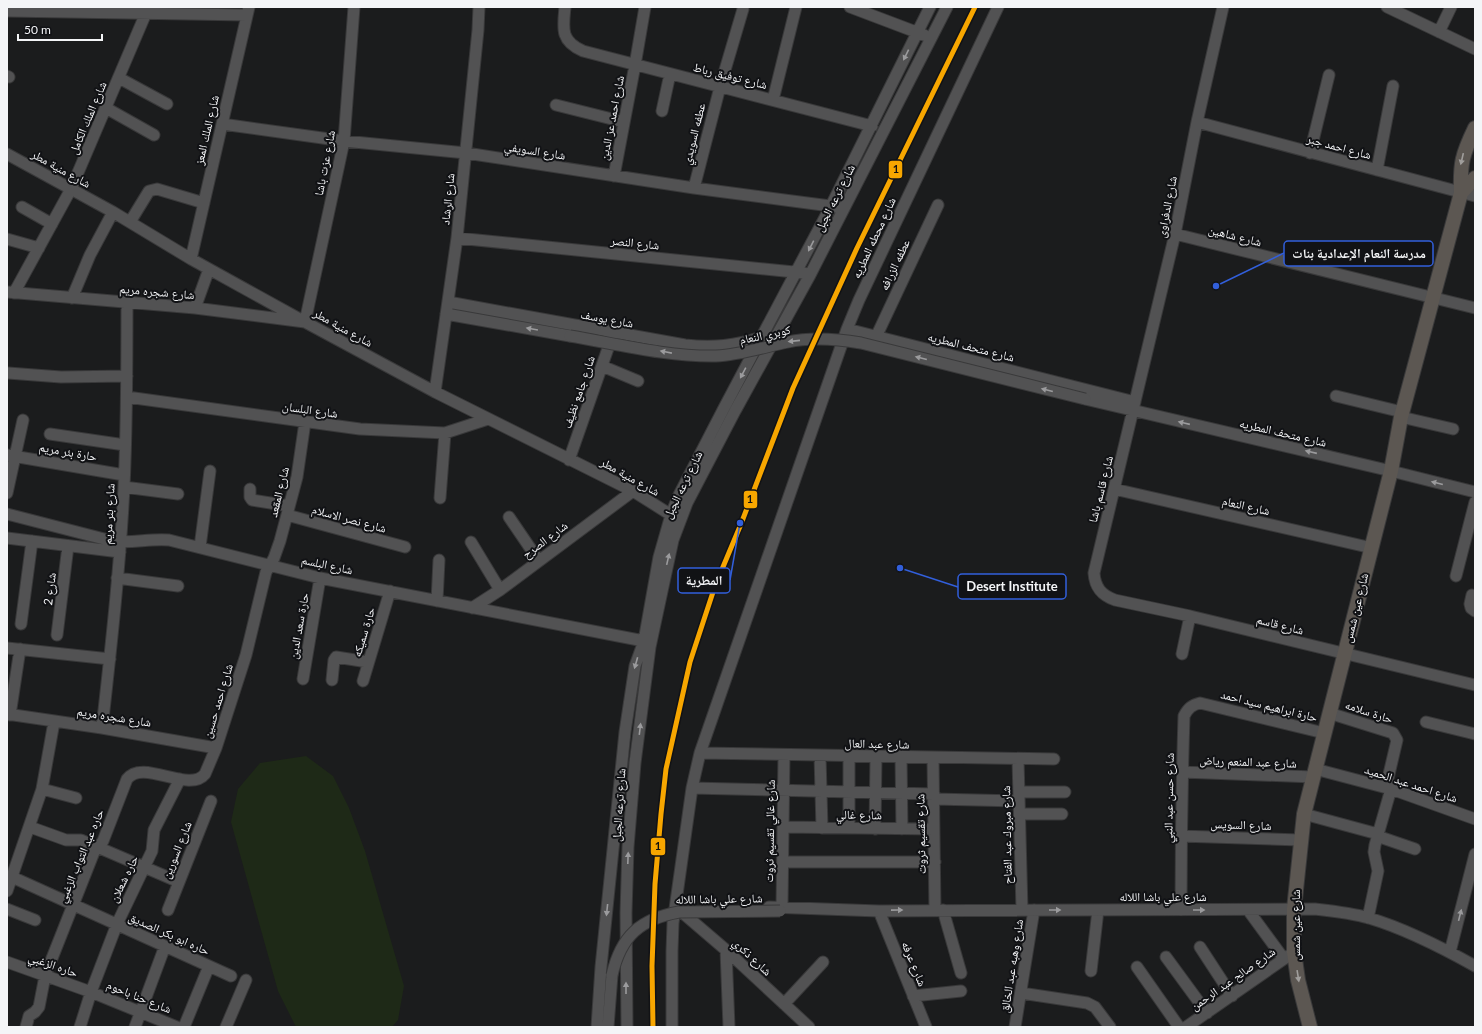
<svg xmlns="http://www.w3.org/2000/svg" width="1482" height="1034" viewBox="0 0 1482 1034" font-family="Lato,'Noto Naskh Arabic',sans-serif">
	<rect width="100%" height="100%" fill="#1b1c1d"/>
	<path fill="#1e2917" d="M306,756L333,776L349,808L365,851L404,986L398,1020L392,1027H296L278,991L231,822L238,789L260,763Z"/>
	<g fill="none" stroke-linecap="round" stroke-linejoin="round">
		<g stroke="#39393a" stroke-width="13">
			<path id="minor" d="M565,7C563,28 560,41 583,51L872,126
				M850,7L924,35
				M1223,7L1197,122L1175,234L1094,573C1095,587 1101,595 1115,600L1190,616L1475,685
				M1387,7L1475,49
				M7,11L247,15
				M1439,32L1451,7
				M7,76L9,77
				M119,78L167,104
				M773,100L796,7
				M556,105L624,122
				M106,108L154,135
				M662,111L670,74
				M1197,122L1475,196
				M222,124L344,141L466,153L694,188L838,207
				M1310,153L1329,75
				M7,154L113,212L191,259L305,322L435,392L633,491L671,515
				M1377,170L1393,86
				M614,176L635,65L645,7
				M694,188L720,87L743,9
				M22,207L52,224
				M130,222L149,191L157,189L204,203
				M1175,234L1475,308
				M457,238L804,273
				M7,239L39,248
				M191,259L249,7
				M7,292L195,308L305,322L344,141L354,7
				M14,293L71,189L146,13
				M72,298L90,255L113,212
				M448,302L685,345C713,348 735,346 762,337
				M195,308L209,269
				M446,314L570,336
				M847,329L1135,402
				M876,337L938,205
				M602,366L638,381
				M8,373L61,377L127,376
				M435,392L457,238L478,30L479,7
				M1336,396L1402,412
				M127,397L360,429L445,433L488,419
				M1085,399L1391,471L1475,492
				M1401,417L1453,429
				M50,434L125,445
				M7,455L124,475
				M569,460L613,334
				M124,487L178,494
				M250,489V497L252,500L289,506
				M1114,489L1372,548
				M7,493L23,420
				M440,498L445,433
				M7,514L112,541C131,544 150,538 169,540L320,578L644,641
				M287,515L405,547
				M509,517L539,561
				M7,538L120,552
				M471,542L500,590
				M200,547L210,471
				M1456,576L1475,502
				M117,578L178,586
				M1472,595L1470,604L1471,608L1475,611
				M437,601L439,560
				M472,608L500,590L633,491
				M21,624L32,541
				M57,635L68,546
				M7,648L110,659
				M1182,654L1190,616
				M303,679L320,578
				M332,680L334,660L336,657L368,662
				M363,681L390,591
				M1329,713L1393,733L1397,740L1386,787
				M7,714L102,728L216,748
				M10,715L20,649
				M1426,722L1475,734
				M102,728C111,648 120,567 124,487C127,425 127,363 127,302
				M700,753L1054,759
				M820,756L822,828
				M849,757V828
				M901,757L902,829
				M933,758L935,910
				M1018,759L1022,910
				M1315,769L1391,789L1475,819
				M1182,772L1313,777
				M692,788L934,794
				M42,789L76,798
				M1019,792H1065
				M934,799L1019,801
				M1020,814H1062
				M1304,814L1378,834
				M30,827L66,840H81L179,882
				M784,827L934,829
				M875,829L876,757
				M1180,836L1300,840
				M1377,836L1415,849
				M783,862H935
				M12,877L231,976
				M7,891L42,789L54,722
				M769,907L879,911L1315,909C1333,911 1352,913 1369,918C1406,929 1441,947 1475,966
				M782,907L784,755
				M677,908L726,950L809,1027
				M7,909L35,920
				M168,910L211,801
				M943,910L961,973
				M1181,910C1181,845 1182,781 1184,716C1188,708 1192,705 1200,703L1324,733
				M1248,910L1284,959
				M879,911L926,1027
				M1368,918L1378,871L1374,852L1375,845L1391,789
				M1200,947L1232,996
				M726,950L729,1027
				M1450,952L1475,854
				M1166,957L1207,1013
				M7,962L91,992L177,1027
				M1137,967L1179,1027
				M1091,971L1098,910
				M1021,993L1087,1003L1095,1007L1110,1027
				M913,996L961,991
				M784,1004L823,962
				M26,1027L29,1016L35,1012L39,1007L45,976L94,852L103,841L127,779C143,758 189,794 205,774L216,748L246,655L266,572L274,558L280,541L297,477L305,422
				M80,1027L91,992L117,924L152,851L154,830L180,779
				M135,1027L165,946
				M184,1027L209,966
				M226,1027L246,980
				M597,1027L601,967L625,732L635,666L644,641L659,557L671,515L678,497L724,408L831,206L930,7
				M608,1027L612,975
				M627,1027L626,913L628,847L635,763L650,647L673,540L687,503L735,411L810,275L947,7
				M672,1027V951L673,923L692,788L700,753L847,329L859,300L998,7
				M1015,1027L1034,910
				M1186,1027L1294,952"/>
		</g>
		<g stroke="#39393a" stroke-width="16">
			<path id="major" d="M1461,193L1475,178
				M1310,1027L1298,980L1294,952V909L1304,814L1391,471L1401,417L1461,193C1460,163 1462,155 1475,128"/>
		</g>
		<use href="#minor" stroke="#525253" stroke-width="11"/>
		<use href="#major" stroke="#5c5752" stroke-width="14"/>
		<g stroke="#39393a" stroke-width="13" stroke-linecap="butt">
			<path id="minor-bridge" d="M570,336C617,344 669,357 716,356C740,355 764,347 788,342C811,337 837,339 861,343L1085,399
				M612,975C621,936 640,919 679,912L780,911"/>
		</g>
		<use href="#minor-bridge" stroke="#525253" stroke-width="11"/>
		<g stroke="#111215" stroke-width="8">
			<path id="metro-1" d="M653,1027L652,966L655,884L661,814L666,769L690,662L715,586L741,524L793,388L857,248L975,7"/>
		</g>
		<use href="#metro-1" stroke="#f7a600" stroke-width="5"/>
	</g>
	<defs><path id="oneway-solid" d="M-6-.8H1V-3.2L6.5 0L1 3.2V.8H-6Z"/></defs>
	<g fill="#9b9b9d">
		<use href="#oneway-solid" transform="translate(906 55) rotate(116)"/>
		<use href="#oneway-solid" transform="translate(811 246) rotate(117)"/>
		<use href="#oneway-solid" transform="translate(532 329) rotate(-170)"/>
		<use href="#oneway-solid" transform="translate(794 341) rotate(174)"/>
		<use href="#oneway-solid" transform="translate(666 352) rotate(-169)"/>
		<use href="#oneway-solid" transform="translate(921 358) rotate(-166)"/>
		<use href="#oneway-solid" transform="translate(743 373) rotate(118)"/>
		<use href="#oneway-solid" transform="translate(1047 390) rotate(-166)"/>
		<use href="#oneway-solid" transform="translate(1184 423) rotate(-167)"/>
		<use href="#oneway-solid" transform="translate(1311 452) rotate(-167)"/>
		<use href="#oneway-solid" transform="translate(1437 483) rotate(-166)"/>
		<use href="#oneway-solid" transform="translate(668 559) rotate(-77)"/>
		<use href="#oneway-solid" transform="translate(636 663) rotate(106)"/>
		<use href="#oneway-solid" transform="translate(640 729) rotate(-83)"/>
		<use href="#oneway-solid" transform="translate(628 858) rotate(-88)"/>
		<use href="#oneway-solid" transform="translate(607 910) rotate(96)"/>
		<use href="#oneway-solid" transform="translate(897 910) rotate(-1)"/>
		<use href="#oneway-solid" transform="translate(1055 910)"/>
		<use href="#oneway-solid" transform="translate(1199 910)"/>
		<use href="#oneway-solid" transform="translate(1460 915) rotate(-76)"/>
		<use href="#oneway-solid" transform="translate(626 988) rotate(-90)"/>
	</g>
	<g fill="#a09e9c">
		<use href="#oneway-solid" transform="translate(1462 159) rotate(103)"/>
		<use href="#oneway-solid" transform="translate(1298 976) rotate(81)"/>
	</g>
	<g text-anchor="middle" stroke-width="4" stroke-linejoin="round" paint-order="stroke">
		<g font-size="12" fill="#f4f5f7" stroke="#111215">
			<text transform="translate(730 76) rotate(14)" y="4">شارع توفيق رباط</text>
			<text transform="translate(88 118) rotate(-67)" y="4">شارع الملك الكامل</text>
			<text transform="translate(612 118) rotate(-79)" y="4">شارع احمد عز الدين</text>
			<text transform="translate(207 130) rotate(-77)" y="4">شارع الملك المعز</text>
			<text transform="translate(694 134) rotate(-76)" y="4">عطفه السويدي</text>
			<text transform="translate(1339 147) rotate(15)" y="4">شارع احمد جبر</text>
			<text transform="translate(535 151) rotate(9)" y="4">شارع السويفي</text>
			<text transform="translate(325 163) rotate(-79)" y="4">شارع عزت باشا</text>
			<text transform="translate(61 169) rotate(29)" y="4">شارع منية مطر</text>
			<text transform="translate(835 198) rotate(-63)" y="4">شارع ترعه الجبل</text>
			<text transform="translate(448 199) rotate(-84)" y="4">شارع الرشاد</text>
			<text transform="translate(1167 207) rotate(-79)" y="4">شارع الدفراوى</text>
			<text transform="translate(1235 236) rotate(14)" y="4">شارع شاهين</text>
			<text transform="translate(874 238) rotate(-65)" y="4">شارع محطه المطريه</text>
			<text transform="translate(635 243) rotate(6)" y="4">شارع النصر</text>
			<text transform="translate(895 265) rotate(-65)" y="4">عطفه الزرافه</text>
			<text transform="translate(157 292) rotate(5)" y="4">شارع شجره مريم</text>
			<text transform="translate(607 319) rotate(10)" y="4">شارع يوسف</text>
			<text transform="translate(343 328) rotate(29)" y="4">شارع منية مطر</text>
			<text transform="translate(765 335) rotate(-12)" y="4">كوبري النعام</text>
			<text transform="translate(971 347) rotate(14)" y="4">شارع متحف المطريه</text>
			<text transform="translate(579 392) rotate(-71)" y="4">شارع جامع نظيف</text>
			<text transform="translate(310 410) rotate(8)" y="4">شارع البلسان</text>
			<text transform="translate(1283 433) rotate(13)" y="4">شارع متحف المطريه</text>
			<text transform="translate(68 452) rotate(10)" y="4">حارة بئر مريم</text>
			<text transform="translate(630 477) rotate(29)" y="4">شارع منية مطر</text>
			<text transform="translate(683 485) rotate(-64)" y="4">شارع ترعه الجبل</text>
			<text transform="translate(1101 489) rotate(-76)" y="4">شارع قاسم باشا</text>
			<text transform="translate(279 492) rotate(-76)" y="4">شارع المقعد</text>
			<text transform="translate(1246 506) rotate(13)" y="4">شارع النعام</text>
			<text transform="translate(109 514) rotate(-87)" y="4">شارع بئر مريم</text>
			<text transform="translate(349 519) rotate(15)" y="4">شارع نصر الاسلام</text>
			<text transform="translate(545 540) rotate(-37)" y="4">شارع الصرح</text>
			<text transform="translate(327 565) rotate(12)" y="4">شارع البلسم</text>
			<text transform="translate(50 589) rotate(-83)" y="4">شارع 2</text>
			<text transform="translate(1356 608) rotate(-76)" y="4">شارع عين شمس</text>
			<text transform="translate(1280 625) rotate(14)" y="4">شارع قاسم</text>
			<text transform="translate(299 626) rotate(-80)" y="4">حارة سعد الدين</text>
			<text transform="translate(364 632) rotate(-73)" y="4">حارة سميكه</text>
			<text transform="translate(218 701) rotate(-73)" y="4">شارع احمد حسين</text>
			<text transform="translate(1269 706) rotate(14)" y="4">حارة ابراهيم سيد احمد</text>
			<text transform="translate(1369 712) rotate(18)" y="4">حارة سلامه</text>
			<text transform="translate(114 717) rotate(9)" y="4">شارع شجره مريم</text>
			<text transform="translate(877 744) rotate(1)" y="4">شارع عبد العال</text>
			<text transform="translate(1248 762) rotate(2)" y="4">شارع عبد المنعم رياض</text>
			<text transform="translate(1411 784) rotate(18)" y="4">شارع احمد عبد الحميد</text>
			<text transform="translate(1169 798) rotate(-89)" y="4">شارع حسن عبد النبي</text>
			<text transform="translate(619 805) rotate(-86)" y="4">شارع ترعه الجبل</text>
			<text transform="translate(859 815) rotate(1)" y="4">شارع غالي</text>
			<text transform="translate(1241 825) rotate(2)" y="4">شارع السويس</text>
			<text transform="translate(770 831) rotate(-89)" y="4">شارع غالي تقسيم ثروت</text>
			<text transform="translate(921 834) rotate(-91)" y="4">شارع تقسيم ثروت</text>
			<text transform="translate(1007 835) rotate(-91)" y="4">شارع مبروك عبد الفتاح</text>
			<text transform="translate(177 850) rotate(-68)" y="4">شارع السورين</text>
			<text transform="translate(81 856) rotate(-67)" y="4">حاره عبد التواب الزغبي</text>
			<text transform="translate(124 879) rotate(-64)" y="4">حاره شعلان</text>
			<text x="1163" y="901">شارع علي باشا اللاله</text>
			<text transform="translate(719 899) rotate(-1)" y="4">شارع علي باشا اللاله</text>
			<text transform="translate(1296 925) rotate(-90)" y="4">شارع عين شمس</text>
			<text transform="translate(169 934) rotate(24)" y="4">حاره ابو بكر الصديق</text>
			<text transform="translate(752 957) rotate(43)" y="4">شارع ذكري</text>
			<text transform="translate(914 964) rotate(68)" y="4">شارع عرفه</text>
			<text transform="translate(53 965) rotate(19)" y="4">حاره الزغبي</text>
			<text transform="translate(1012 966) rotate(-81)" y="4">شارع وهبه عبد الخالق</text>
			<text transform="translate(1233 979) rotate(-35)" y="4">شارع صالح عبد الرحمن</text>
			<text transform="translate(139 997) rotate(22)" y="4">شارع حنا باحوم</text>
		</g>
	</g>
	<path fill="none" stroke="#325fdb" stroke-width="1.5" d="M1216 286L1284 253M740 523L730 580M900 568L958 587"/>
	<g fill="#325fdb" stroke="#111215" stroke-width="1.5">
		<circle cx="1216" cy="286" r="4"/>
		<circle cx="740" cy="523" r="4"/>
		<circle cx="900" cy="568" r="4"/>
	</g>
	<g fill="#111215" stroke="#325fdb" stroke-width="1.5">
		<rect x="1284" y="241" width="149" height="25" rx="4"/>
		<rect x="678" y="568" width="52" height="25" rx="4"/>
		<rect x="958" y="574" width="108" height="25" rx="4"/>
	</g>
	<g font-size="13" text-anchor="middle" font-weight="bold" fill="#f4f5f7">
		<text x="1359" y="258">مدرسة النعام الإعدادية بنات</text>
		<text x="704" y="585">المطرية</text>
		<text x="1012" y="591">Desert Institute</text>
	</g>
	<g stroke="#111215" stroke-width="1.5">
		<rect x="888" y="160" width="15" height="19" rx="4" fill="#f7a600"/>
		<rect x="743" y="490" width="15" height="19" rx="4" fill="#f7a600"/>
		<rect x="650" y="837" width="16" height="19" rx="4" fill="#f7a600"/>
	</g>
	<g font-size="11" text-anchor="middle" font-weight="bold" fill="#111">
		<text x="896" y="173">1</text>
		<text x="750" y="503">1</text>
		<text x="658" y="850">1</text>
	</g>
	<rect width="1482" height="1034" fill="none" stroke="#f4f5f7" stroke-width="16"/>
	<path d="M18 34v6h84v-6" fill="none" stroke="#f4f5f7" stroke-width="2"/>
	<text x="24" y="34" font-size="12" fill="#f4f5f7" stroke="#111215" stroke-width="3" paint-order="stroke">50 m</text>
</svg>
